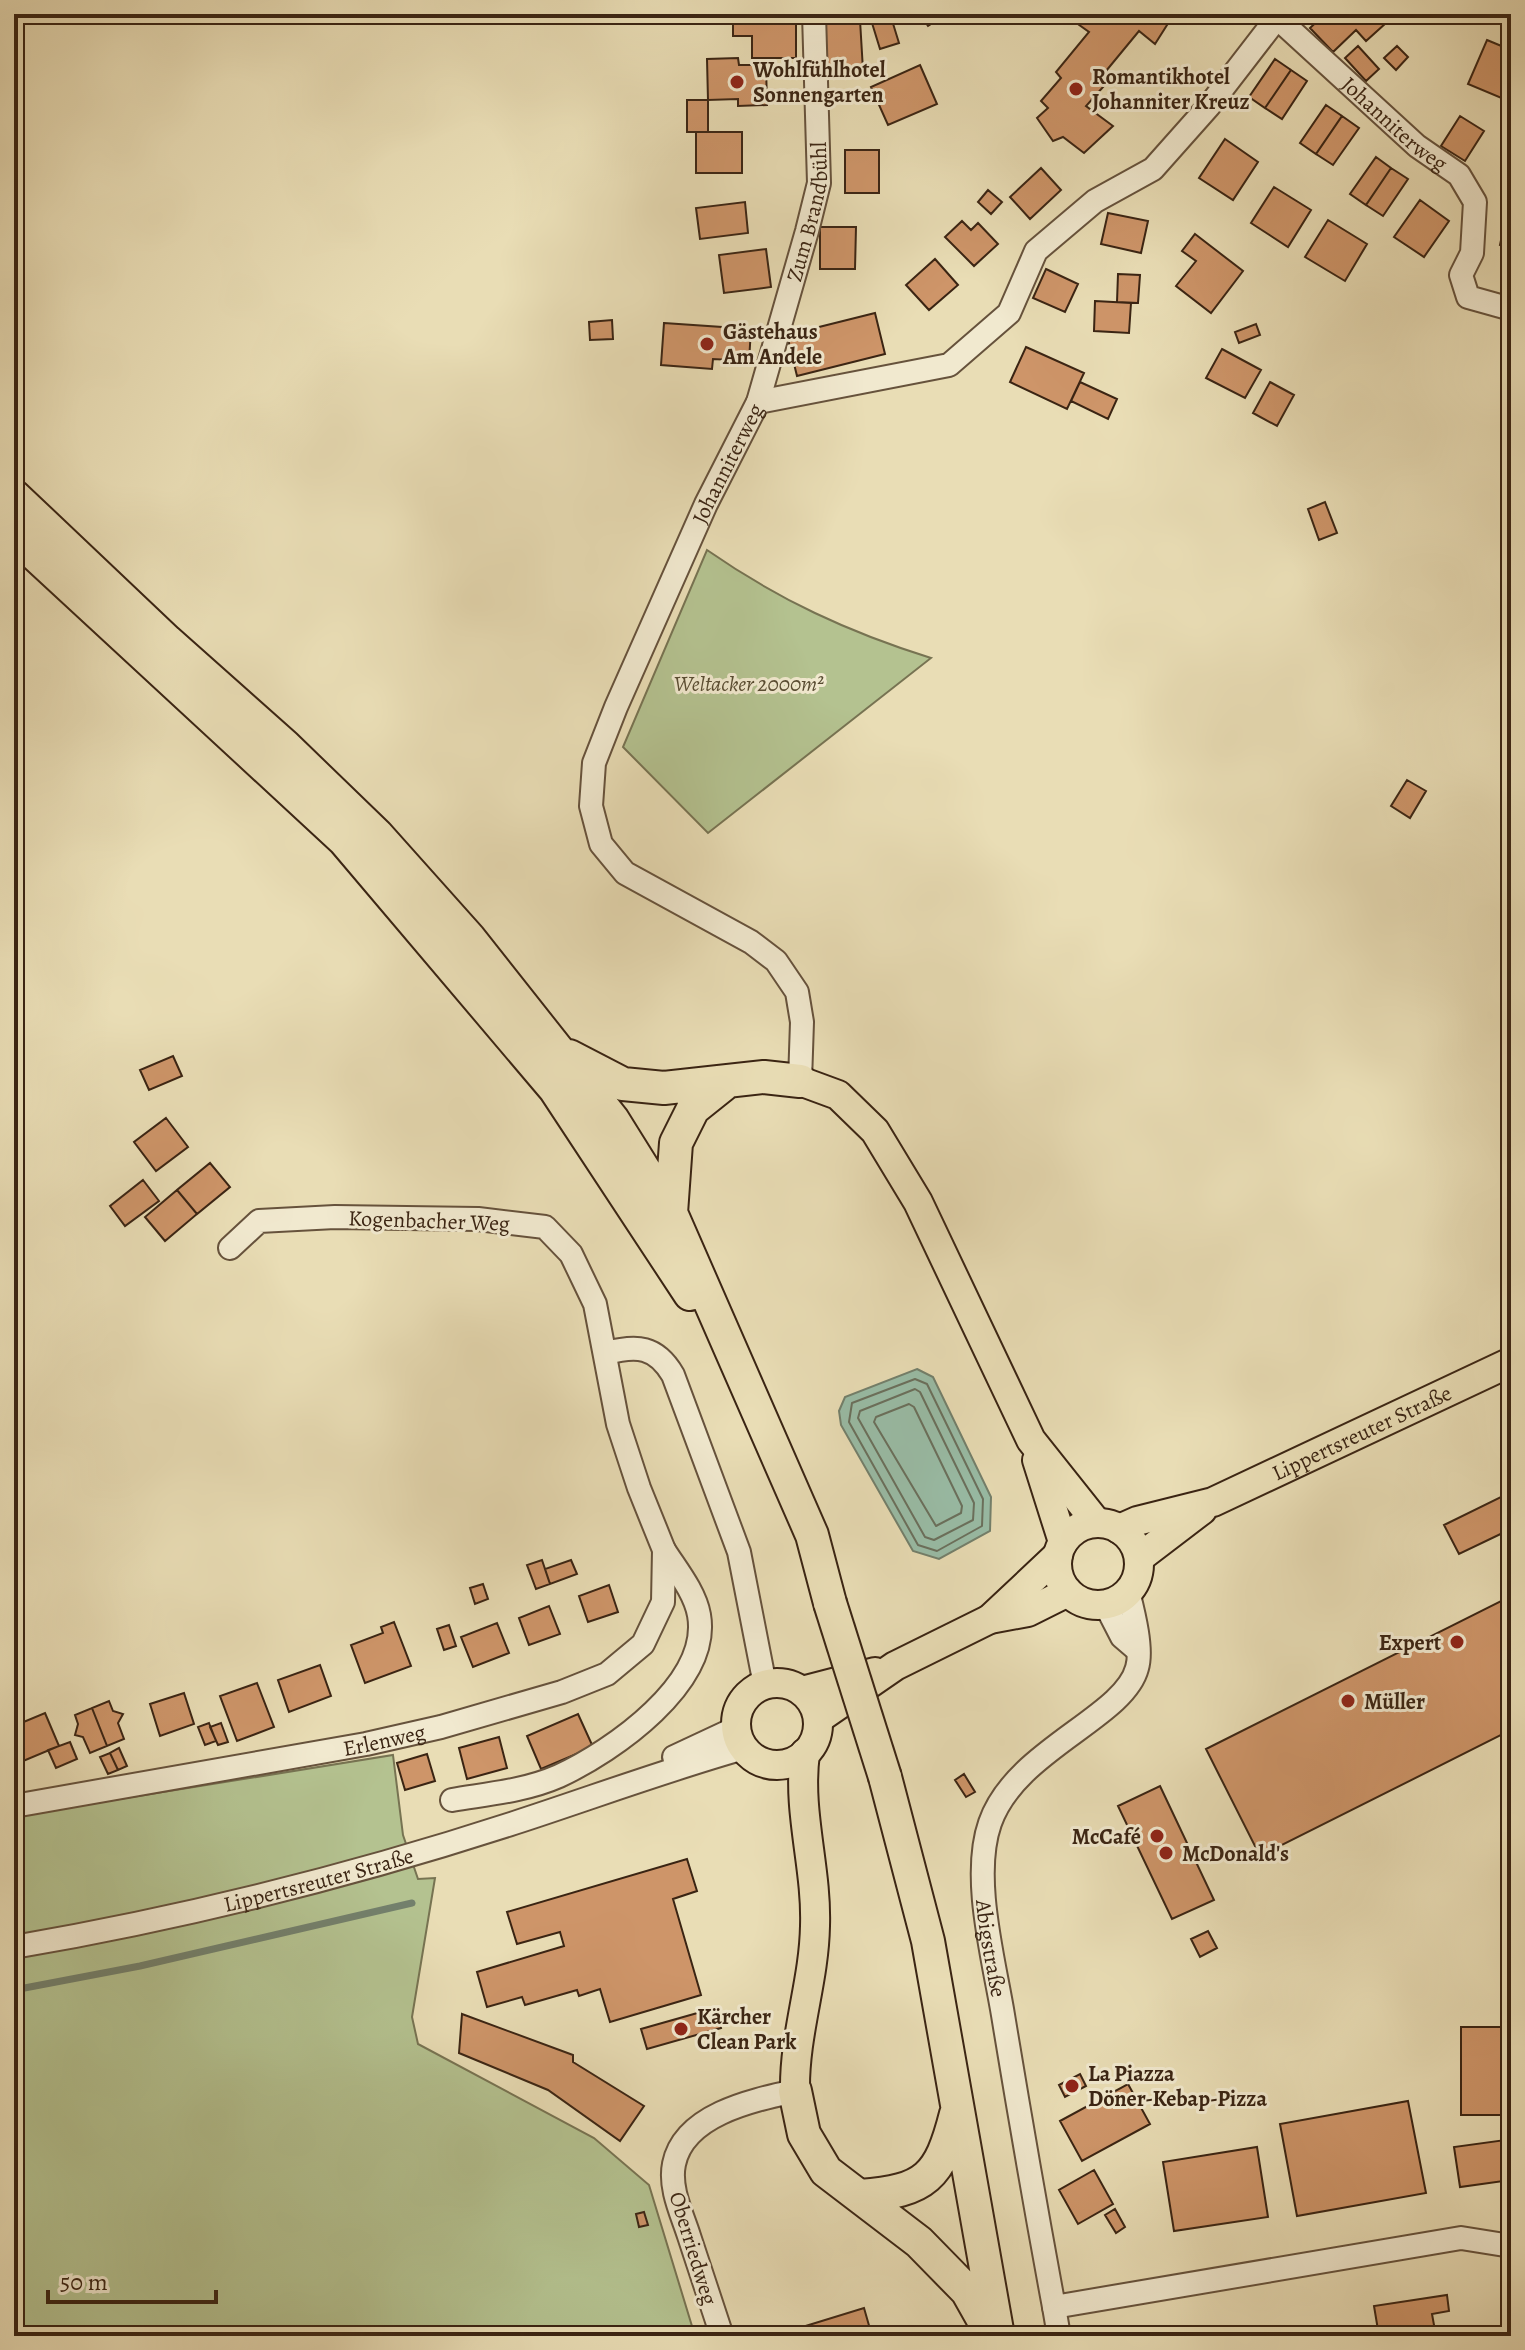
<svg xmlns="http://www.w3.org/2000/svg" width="1525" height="2350" viewBox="0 0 1525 2350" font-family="Alegreya,serif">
	<rect width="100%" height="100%" fill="#e9ddb5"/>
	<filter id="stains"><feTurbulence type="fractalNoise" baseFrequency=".0025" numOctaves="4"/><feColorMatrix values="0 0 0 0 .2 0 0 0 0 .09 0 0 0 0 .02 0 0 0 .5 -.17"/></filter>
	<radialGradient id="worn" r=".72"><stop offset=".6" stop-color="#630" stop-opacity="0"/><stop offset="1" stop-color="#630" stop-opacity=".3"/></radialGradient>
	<path fill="#b4c290" stroke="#777352" stroke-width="2" d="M707,550C779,600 848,632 931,658L708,833L623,747Z
		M393,1755L403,1835L418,1879L435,1878L412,2017L418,2044L594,2138L649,2185L695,2336H14V1816Z"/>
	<path fill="#99bda7" stroke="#73806c" stroke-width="2" d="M917,1369L933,1377L991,1497L990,1531L939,1559L913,1551L841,1425L839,1411L845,1397Z"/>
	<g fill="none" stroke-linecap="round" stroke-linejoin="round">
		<path stroke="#6a705d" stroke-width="2" d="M915,1379L927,1384L983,1499L982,1526L937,1551L918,1545L849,1422L852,1403Z
			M915,1389L920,1392L974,1503L973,1520L934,1540L925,1537L858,1418L860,1411Z
			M909,1404L914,1407L962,1506L961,1513L936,1526L874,1422L876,1417Z"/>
		<path stroke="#73806c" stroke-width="7" d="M14,1990L140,1966L412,1903"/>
	</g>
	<path fill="#ce9569" stroke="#3a2413" stroke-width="2" d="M733,14H779V18H796V58H752V36H733Z
		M824,14H873L874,19L860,20L863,70L828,73Z
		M920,14H947L928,26Z
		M1079,14H1174L1155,44L1139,31L1106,71L1112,77L1086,106L1113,126L1084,153L1063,137L1053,141L1037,118L1048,108L1041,101L1061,78L1056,72L1089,32L1075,22Z
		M1325,14H1396L1366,41L1356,30L1333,52L1310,28Z
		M891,17L899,43L880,49L872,23Z
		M1487,40L1511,50V102L1468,84Z
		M1358,46L1379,69L1366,81L1345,58Z
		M1397,46L1408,57L1396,70L1384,58Z
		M738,58L739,65H766L767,105L738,106V99L708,100L707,59Z
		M1275,59L1291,70L1265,108L1249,97Z
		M920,65L937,104L888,125L871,87Z
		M1291,70L1307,81L1282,119L1265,108Z
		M687,100H708V132H687Z
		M1326,105L1342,116L1316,154L1300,143Z
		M1342,116L1359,128L1333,165L1316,154Z
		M1460,116L1484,131L1465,161L1441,146Z
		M696,132H742V173H696Z
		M1225,139L1258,162L1233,200L1199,178Z
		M845,150H879V193H845Z
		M1376,157L1391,168L1366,205L1350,194Z
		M1041,168L1061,190L1030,219L1010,197Z
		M1391,168L1408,179L1383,216L1366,205Z
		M1274,187L1311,210L1288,247L1251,223Z
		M988,190L1002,202L991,214L978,202Z
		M1511,193V247L1500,245Z
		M1420,200L1449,221L1424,257L1394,237Z
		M745,202L748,233L700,239L696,208Z
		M1108,213L1148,221L1141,253L1101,244Z
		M1328,220L1367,244L1345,281L1305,257Z
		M962,221L971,230L978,223L998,244L974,266L945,237Z
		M820,227H856L855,269H820Z
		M1195,234L1243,271L1211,313L1176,286L1196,261L1182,251Z
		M766,249L771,287L724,293L719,255Z
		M935,259L958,285L929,310L906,285Z
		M1046,269L1078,284L1065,312L1033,298Z
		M1118,274L1140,275L1138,303L1117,302Z
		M1095,301L1131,303L1129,333L1094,331Z
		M875,313L885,354L797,376L787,335Z
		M612,320L613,339L590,340L589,322Z
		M664,323L751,329L749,361L713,359L712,369L661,365Z
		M1256,324L1260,335L1239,343L1235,332Z
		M1026,347L1084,373L1067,409L1010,382Z
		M1222,349L1261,370L1245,398L1206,378Z
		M1080,382L1117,399L1108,419L1071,401Z
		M1270,382L1294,395L1277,426L1253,413Z
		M1325,502L1337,533L1319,540L1308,509Z
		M1407,780L1426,791L1410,818L1391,806Z
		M173,1056L182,1076L149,1090L140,1070Z
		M166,1118L188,1147L156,1171L134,1142Z
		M210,1163L230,1187L197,1214L177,1190Z
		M143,1180L159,1201L125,1226L110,1206Z
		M177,1190L197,1214L165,1241L145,1217Z
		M1511,1492V1529L1459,1554L1444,1525Z
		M542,1560L550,1584L536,1589L527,1565Z
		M571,1560L577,1574L550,1584L545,1569Z
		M483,1584L488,1599L475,1604L470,1588Z
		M609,1585L618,1612L588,1622L579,1596Z
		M1511,1596V1730L1260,1856L1206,1749Z
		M549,1606L560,1634L529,1645L519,1618Z
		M394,1622L411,1666L365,1683L351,1645L383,1633L381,1627Z
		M497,1623L509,1653L473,1667L461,1637Z
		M449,1625L456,1646L444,1650L437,1629Z
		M320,1665L331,1696L289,1712L278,1680Z
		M257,1683L274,1727L237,1741L220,1696Z
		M184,1693L194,1724L160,1736L150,1704Z
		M109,1701L113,1711L123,1714L118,1723L124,1739L107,1746L92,1708Z
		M92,1708L107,1746L90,1753L83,1737L75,1735L78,1724L75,1715Z
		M45,1713L59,1746L16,1764L14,1726Z
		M578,1714L593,1747L541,1769L527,1736Z
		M209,1723L216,1741L205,1745L198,1727Z
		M221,1723L228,1742L218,1745L210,1727Z
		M499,1737L507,1768L467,1779L459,1748Z
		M70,1742L77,1759L56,1768L48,1750Z
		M119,1748L127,1766L118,1770L110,1753Z
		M110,1753L118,1770L108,1774L100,1757Z
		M427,1754L435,1781L405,1790L397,1763Z
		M964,1774L975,1792L966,1797L955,1780Z
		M1160,1786L1214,1900L1172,1919L1118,1806Z
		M687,1859L697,1891L673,1899L701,1995L610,2022L600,1989L579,1996L577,1990L525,2005L522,1997L487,2007L477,1972L564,1946L560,1932L517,1944L507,1912Z
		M1208,1931L1217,1948L1200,1957L1191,1939Z
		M715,2008L721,2028L647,2049L641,2029Z
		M462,2014L573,2055V2062L644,2106L620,2141L548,2090L459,2053Z
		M1461,2027H1511V2115H1461Z
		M1080,2074L1086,2086L1065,2097L1059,2085Z
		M1128,2084L1150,2124L1082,2161L1060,2121Z
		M1408,2101L1426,2193L1297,2216L1280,2124Z
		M1505,2140L1511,2180L1460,2187L1454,2147Z
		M1257,2147L1268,2217L1174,2231L1163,2162Z
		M1094,2170L1113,2204L1078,2224L1059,2190Z
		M1115,2209L1125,2227L1116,2233L1105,2215Z
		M644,2212L648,2225L639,2227L636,2214Z
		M1447,2295L1449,2311L1432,2314L1436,2336H1379L1374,2306Z
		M864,2308L872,2336H773Z"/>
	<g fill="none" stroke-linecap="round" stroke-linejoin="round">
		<g stroke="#66523c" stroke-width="26">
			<g id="minor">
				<path id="s1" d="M1273,14L1417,146L1459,175L1475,202L1472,253L1461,275L1468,297L1511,309"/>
				<path d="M758,402L949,365L1009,313L1036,251L1095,201L1153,169L1209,106L1280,14"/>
				<path id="s2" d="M800,1081L802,1022L797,992L776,961L751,942L625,873L601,844L591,806L594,763L616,707L706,504L758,402L807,231L819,183L814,14"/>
				<path d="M606,1353C637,1345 656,1346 673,1375L739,1552L765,1685"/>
				<path id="s3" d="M1128,1591C1133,1611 1143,1649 1137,1668C1124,1718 1015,1750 990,1823C971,1877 994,1960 1003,2015C1019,2112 1036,2210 1054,2307L1461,2238L1511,2246"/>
				<path d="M1105,1604L1122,1637L1136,1649"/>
				<path d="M674,1757L736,1728"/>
				<path d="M452,1800C487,1794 525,1791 559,1776C613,1751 711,1683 699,1615C695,1592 676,1569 664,1550"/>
				<path id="s4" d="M14,1806L366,1744L441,1727L562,1692L607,1674L643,1644L663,1602L664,1550L639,1488L618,1424L595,1304L571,1254L545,1227L478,1219L335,1217L259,1221L230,1248"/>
				<path id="s5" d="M14,1947C183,1918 351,1876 514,1823C591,1798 666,1770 744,1748"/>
				<path d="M1054,2307L1059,2336"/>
				<path d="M722,2336C711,2303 700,2269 689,2236C682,2214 669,2188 674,2164C684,2114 754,2100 795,2091"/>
			</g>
		</g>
		<g stroke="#3a2413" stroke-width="32">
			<g id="major">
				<path d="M800,1081L838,1095L875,1131L918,1202L1031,1440L1097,1523"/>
				<path d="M1037,1460L1063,1542"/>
				<circle cx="1098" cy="1564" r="41"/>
				<path id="s6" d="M1119,1529L1137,1521L1213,1502L1511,1362"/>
				<path d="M1139,1558L1202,1510"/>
				<path d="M990,1619L1058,1555"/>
				<circle cx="777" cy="1724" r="41"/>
				<path d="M802,1691L875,1672"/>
				<path d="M818,1719L895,1666L990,1619L1028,1612L1068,1592"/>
				<path d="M795,2091C794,2034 814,1982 815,1926C817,1867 797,1812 805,1753"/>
			</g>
		</g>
		<g stroke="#3a2413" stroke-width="36">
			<path id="highway" d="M14,496L167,641L285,746L377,835L469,938L613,1120L671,1213L812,1535L830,1603
				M14,535L344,840L555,1089L690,1294
				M569,1056L623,1084L664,1088L764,1077L800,1081
				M671,1213L676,1143L693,1109L728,1081
				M885,1777L928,1941L998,2336
				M795,2091L804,2134L826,2171L919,2242L967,2291L989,2330
				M860,2196C926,2191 940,2177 956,2114"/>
		</g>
		<use href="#minor" stroke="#f1e9cf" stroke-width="22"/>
		<use href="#major" stroke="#e9ddb5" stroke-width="28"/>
		<use href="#highway" stroke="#e9ddb5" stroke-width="32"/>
		<g stroke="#3a2413" stroke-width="36" stroke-linecap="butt">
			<path id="highway-bridge" d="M830,1603L885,1777"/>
		</g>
		<use href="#highway-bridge" stroke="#e9ddb5" stroke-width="32"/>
	</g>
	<g fill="#8f2418" stroke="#f1e9cf" stroke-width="3">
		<circle cx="737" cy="82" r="8"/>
		<circle cx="1076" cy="89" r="8"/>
		<circle cx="707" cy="344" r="8"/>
		<circle cx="1457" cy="1642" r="8"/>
		<circle cx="1348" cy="1701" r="8"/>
		<circle cx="1157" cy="1836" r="8"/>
		<circle cx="1166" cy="1853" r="8"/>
		<circle cx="681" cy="2029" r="8"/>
		<circle cx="1072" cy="2086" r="8"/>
	</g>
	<g text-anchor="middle" stroke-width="6" stroke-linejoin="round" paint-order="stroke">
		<g font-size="22" font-weight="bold" fill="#3a2413" stroke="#f1e9cf" text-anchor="start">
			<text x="753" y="77">Wohlfühlhotel<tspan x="753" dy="25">Sonnengarten</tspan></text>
			<text x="1092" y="84">Romantikhotel<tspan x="1092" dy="25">Johanniter Kreuz</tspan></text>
			<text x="723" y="339">Gästehaus<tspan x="723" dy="25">Am Andele</tspan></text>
			<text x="1441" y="1650" text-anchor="end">Expert</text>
			<text x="1364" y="1709">Müller</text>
			<text x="1141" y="1844" text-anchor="end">McCafé</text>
			<text x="1182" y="1861">McDonald's</text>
			<text x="697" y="2024">Kärcher<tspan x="697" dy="25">Clean Park</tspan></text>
			<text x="1088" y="2081">La Piazza<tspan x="1088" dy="25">Döner-Kebap-Pizza</tspan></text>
		</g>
		<g font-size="22" fill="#3a2413" stroke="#f1e9cf">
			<text dy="8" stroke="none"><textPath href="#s1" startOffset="164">Johanniterweg</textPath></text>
			<text dy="8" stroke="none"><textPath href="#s2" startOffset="1016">Zum Brandbühl</textPath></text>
			<text dy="8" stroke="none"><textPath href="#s2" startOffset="750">Johanniterweg</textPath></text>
			<text transform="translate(429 1220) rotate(2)" y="8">Kogenbacher Weg</text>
			<text dy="8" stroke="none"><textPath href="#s6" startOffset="262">Lippertsreuter Straße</textPath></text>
			<text dy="8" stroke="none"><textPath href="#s4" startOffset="376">Erlenweg</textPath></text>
			<text dy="8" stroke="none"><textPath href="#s5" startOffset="312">Lippertsreuter Straße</textPath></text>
			<text dy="8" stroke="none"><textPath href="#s3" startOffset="422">Abigstraße</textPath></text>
			<text transform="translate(694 2248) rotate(73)" y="8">Oberriedweg</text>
		</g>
		<g font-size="22" font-style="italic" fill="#584c32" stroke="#f1e9cf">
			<text x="749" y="691">Weltacker 2000m²</text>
		</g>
	</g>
	<rect width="1525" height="2350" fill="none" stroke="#e9ddb5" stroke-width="48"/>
	<rect x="16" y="16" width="1493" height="2318" fill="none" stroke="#3a2413" stroke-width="4"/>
	<rect x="24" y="24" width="1477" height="2302" fill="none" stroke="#3a2413" stroke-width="2"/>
	<path d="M48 2290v12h168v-12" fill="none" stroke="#3a2413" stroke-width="4"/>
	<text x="60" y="2290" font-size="24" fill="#3a2413" stroke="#f1e9cf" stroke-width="6" paint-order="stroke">50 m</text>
	<rect width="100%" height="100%" filter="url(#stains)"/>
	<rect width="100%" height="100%" fill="url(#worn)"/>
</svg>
